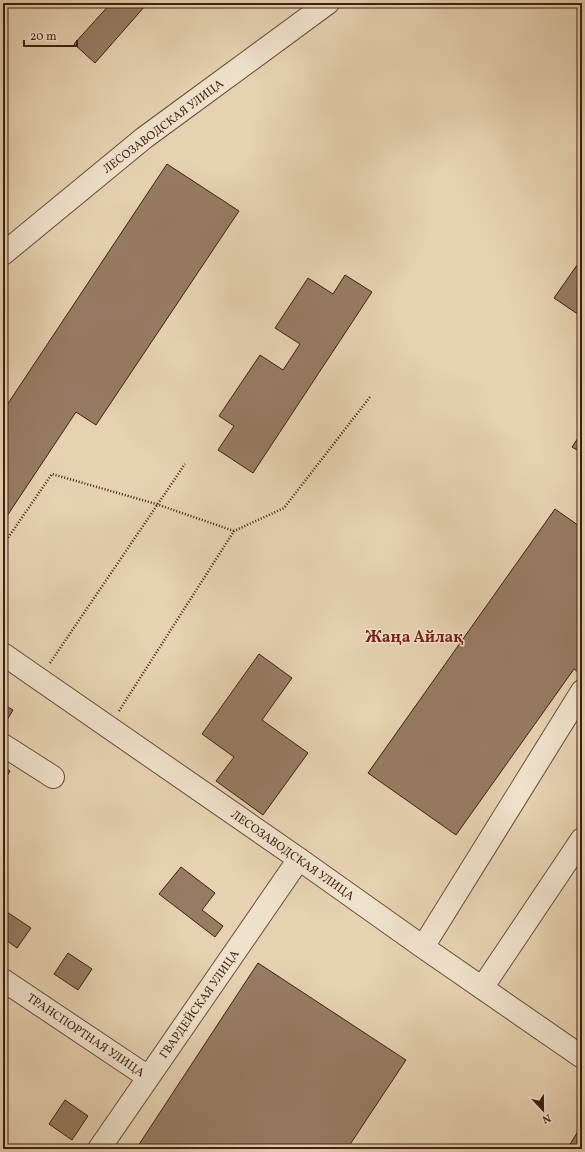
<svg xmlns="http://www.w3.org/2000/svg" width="585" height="1152" viewBox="0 0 585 1152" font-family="Vollkorn,serif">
	<rect width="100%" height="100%" fill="#e6d2b1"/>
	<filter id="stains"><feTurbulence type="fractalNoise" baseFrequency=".005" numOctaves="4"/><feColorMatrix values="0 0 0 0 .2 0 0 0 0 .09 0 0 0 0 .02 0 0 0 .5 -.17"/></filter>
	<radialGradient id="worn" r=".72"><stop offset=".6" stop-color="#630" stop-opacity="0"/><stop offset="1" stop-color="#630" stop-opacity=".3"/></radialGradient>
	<path fill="#977c64" stroke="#411f11" d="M111,3H142L145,6L95,63L74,44Z
		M167,164L239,211L96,425L76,412L3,522V411Z
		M582,258V317L554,298Z
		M345,275L372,292L253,473L218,450L234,426L219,416L260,355L283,370L300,344L275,328L308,278L333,294Z
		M582,432V453L572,447Z
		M555,509L582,528V675L574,669L456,835L368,773Z
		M259,654L292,678L262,720L308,753L263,815L216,781L234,757L202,734Z
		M3,704L13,710L3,727Z
		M3,766L10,771L3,783Z
		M181,867L215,893L202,910L223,926L215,937L159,894Z
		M7,912L31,928L17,948L3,938V918Z
		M68,953L92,969L78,990L54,974Z
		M258,963L406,1060L347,1149H136Z
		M3,1062L7,1064L3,1071Z
		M65,1100L88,1116L72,1140L49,1124Z
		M582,1125V1149H567Z"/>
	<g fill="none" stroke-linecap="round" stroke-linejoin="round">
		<g stroke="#6a4c39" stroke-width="24">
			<path id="minor" d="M3,254L144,138L328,3
				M3,654L299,859L423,947L582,1057
				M3,745L53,777
				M423,947L582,691
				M3,980L148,1077
				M482,988L582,839
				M99,1149L299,859"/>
		</g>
		<path stroke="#411f11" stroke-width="2.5" stroke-dasharray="1 2" stroke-linecap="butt" d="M3,545L52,474L156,504L234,531
			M50,663L185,464
			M119,711L234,531L284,508L370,397"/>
		<use href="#minor" stroke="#efe2cc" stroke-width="22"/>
	</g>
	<g text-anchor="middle" stroke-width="3" stroke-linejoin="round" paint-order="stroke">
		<g font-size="12" fill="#411f11" stroke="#efe2cc">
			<text transform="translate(163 126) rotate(-37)" y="4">ЛЕСОЗАВОДСКАЯ УЛИЦА</text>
			<text transform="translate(293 855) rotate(35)" y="4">ЛЕСОЗАВОДСКАЯ УЛИЦА</text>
			<text transform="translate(199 1004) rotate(-55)" y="4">ГВАРДЕЙСКАЯ УЛИЦА</text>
			<text transform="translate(86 1035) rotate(34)" y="4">ТРАНСПОРТНАЯ УЛИЦА</text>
		</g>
		<g font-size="16" font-weight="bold" fill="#7a1f14" stroke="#efe2cc">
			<text x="414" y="642">Жаңа Айлақ</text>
		</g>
	</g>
	<rect width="585" height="1152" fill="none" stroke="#e6d2b1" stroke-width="16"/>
	<rect x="4" y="4" width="577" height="1144" fill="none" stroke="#411f11" stroke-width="2"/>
	<rect x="8" y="8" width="569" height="1136" fill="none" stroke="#411f11"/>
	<g transform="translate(543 1110) rotate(158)" stroke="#efe2cc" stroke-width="3" paint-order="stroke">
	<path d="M0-3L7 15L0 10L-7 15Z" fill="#411f11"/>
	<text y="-6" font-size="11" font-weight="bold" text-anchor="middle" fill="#411f11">N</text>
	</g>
	<path d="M24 40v6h53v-6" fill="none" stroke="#411f11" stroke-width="2"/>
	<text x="30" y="40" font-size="12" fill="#411f11" stroke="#efe2cc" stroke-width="3" paint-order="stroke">20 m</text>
	<rect width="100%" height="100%" filter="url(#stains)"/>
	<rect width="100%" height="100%" fill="url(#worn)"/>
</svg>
